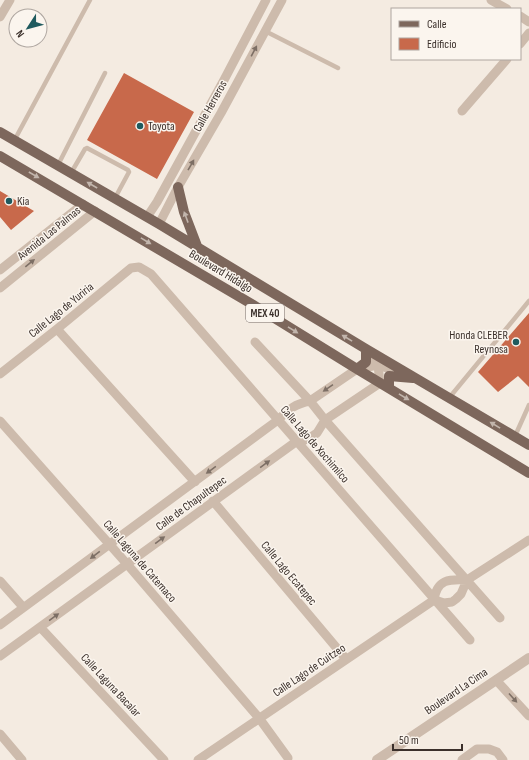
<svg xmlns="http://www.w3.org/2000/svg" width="529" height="760" viewBox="0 0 529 760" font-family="'Sofia Sans Condensed',sans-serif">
	<rect width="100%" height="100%" fill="#f4ebe1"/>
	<path fill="#c8694b" d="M124,73L194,112L157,179L87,140Z
		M0,191L34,211L11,230L0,217Z
		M529,313V387L518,376L498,392L478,372Z"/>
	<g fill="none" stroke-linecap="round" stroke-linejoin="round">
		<path stroke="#cdbbac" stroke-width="4.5" d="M265,31L338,68
			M14,141L90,0
			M58,165L105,73
			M71,173L85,149L87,148L128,170L129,172L115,198
			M449,398L529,301
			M515,436L529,405"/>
		<path stroke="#cdbbac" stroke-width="9" d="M491,0L507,9
			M520,16L529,22
			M0,17L10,0
			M520,44L529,33
			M462,111L507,59
			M147,217L157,202L224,80L266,0
			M159,224L178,187L221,113L282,0
			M0,270L83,204
			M0,288L95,211
			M57,329L195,482
			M255,342L310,401L325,420L500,618
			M0,374L57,329L131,268L139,267L151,274L470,640
			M0,421L127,564L259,718L288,758
			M213,501L346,659
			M0,581L23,607
			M434,600C437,579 449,579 467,580
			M435,600L444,603L452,602L456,599L461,594L467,580L529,540
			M0,625L278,420C289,409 295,404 310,401L357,369L378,365L402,373
			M40,627L164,760
			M0,656L297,441L305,440L311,437L317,433L325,420L380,383L378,365L367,350
			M496,680L529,716
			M0,734L22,760
			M198,760L434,600
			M462,760L477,749H489L497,752L503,760"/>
		<path stroke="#cdbbac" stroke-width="10" d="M377,760L529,658"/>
		<path stroke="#7d675c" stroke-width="10" d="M0,132L159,224L366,349L529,445
			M0,156L255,306L357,369L529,473
			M178,187L184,212L197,246
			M357,369L366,362V349
			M389,388V376L413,378"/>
	</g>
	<defs><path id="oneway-solid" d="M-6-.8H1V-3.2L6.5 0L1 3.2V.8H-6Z"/></defs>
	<g fill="#7d6f65">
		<use href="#oneway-solid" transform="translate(254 51) rotate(-62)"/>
		<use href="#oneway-solid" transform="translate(191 165) rotate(-60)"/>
		<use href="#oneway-solid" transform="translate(30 263) rotate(-39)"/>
		<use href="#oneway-solid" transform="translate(328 388) rotate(146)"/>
		<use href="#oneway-solid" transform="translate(265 464) rotate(-36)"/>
		<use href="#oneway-solid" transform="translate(211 470) rotate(144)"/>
		<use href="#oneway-solid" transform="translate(160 540) rotate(-36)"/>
		<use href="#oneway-solid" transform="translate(95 555) rotate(143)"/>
		<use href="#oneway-solid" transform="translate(54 617) rotate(-36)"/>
		<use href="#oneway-solid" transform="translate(513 698) rotate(48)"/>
	</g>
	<g fill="#c2b5ac">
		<use href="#oneway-solid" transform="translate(34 175) rotate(30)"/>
		<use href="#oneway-solid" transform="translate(92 185) rotate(-150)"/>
		<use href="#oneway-solid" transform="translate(186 217) rotate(-110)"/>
		<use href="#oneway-solid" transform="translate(146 241) rotate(31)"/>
		<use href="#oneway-solid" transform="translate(293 330) rotate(32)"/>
		<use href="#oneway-solid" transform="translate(347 338) rotate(-149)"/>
		<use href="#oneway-solid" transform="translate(404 397) rotate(31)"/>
		<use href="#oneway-solid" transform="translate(495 425) rotate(-149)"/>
	</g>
	<g fill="#1f5a5e" stroke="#fbf5ee" stroke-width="1.5">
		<circle cx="140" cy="126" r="4"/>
		<circle cx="9" cy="201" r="4"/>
		<circle cx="516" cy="342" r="4"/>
	</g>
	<g text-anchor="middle" stroke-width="3" stroke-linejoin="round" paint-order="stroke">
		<rect fill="#fbf5ee" stroke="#756b66" stroke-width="1" x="246" y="304" width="38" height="18" rx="3"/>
		<g font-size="11" font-weight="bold" fill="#3b302b">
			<text x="265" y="317">MEX 40</text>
		</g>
		<g font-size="12" fill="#3b302b" stroke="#fbf5ee">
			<text transform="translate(210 106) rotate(-61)" y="4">Calle Herreros</text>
			<text transform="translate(49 233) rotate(-39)" y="4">Avenida Las Palmas</text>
			<text transform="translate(221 271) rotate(31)" y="4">Boulevard Hidalgo</text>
			<text transform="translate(61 310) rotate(-39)" y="4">Calle Lago de Yuriria</text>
			<text transform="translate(315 444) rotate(49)" y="4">Calle Lago de Xochimilco</text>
			<text transform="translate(191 503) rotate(-36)" y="4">Calle de Chapultepec</text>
			<text transform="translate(140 561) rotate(49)" y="4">Calle Laguna de Catemaco</text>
			<text transform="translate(289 573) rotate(50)" y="4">Calle Lago Ecatepec</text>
			<text transform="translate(309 670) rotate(-34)" y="4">Calle Lago de Cuitzeo</text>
			<text transform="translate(111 685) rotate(47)" y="4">Calle Laguna Bacalar</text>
			<text transform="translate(456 691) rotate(-34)" y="4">Boulevard La Cima</text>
		</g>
		<g font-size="12" fill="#3b302b" stroke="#fbf5ee" text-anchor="start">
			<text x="148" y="130">Toyota</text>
			<text x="17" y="205">Kia</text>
			<text x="508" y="339" text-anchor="end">Honda CLEBER<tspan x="508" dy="14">Reynosa</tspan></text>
		</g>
	</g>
	<rect x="391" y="8" width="130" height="52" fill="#fbf5ee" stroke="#aea6a0"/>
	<rect x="399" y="21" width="20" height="6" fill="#7d675c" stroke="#aea6a0"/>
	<text x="427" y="28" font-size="12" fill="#3b302b">Calle</text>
	<rect x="399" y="38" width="20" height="12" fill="#c8694b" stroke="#aea6a0"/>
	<text x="427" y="48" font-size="12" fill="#3b302b">Edificio</text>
	<g transform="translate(28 28) rotate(234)"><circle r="19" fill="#fbf5ee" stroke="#aea6a0"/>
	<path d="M0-3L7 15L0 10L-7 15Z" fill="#1f5a5e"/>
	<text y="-6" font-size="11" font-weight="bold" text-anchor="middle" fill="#3b302b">N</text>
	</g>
	<path d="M393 744v6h69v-6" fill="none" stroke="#3b302b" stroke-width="2"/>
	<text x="399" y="744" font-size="12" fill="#3b302b" stroke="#fbf5ee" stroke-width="3" paint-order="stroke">50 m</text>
</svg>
